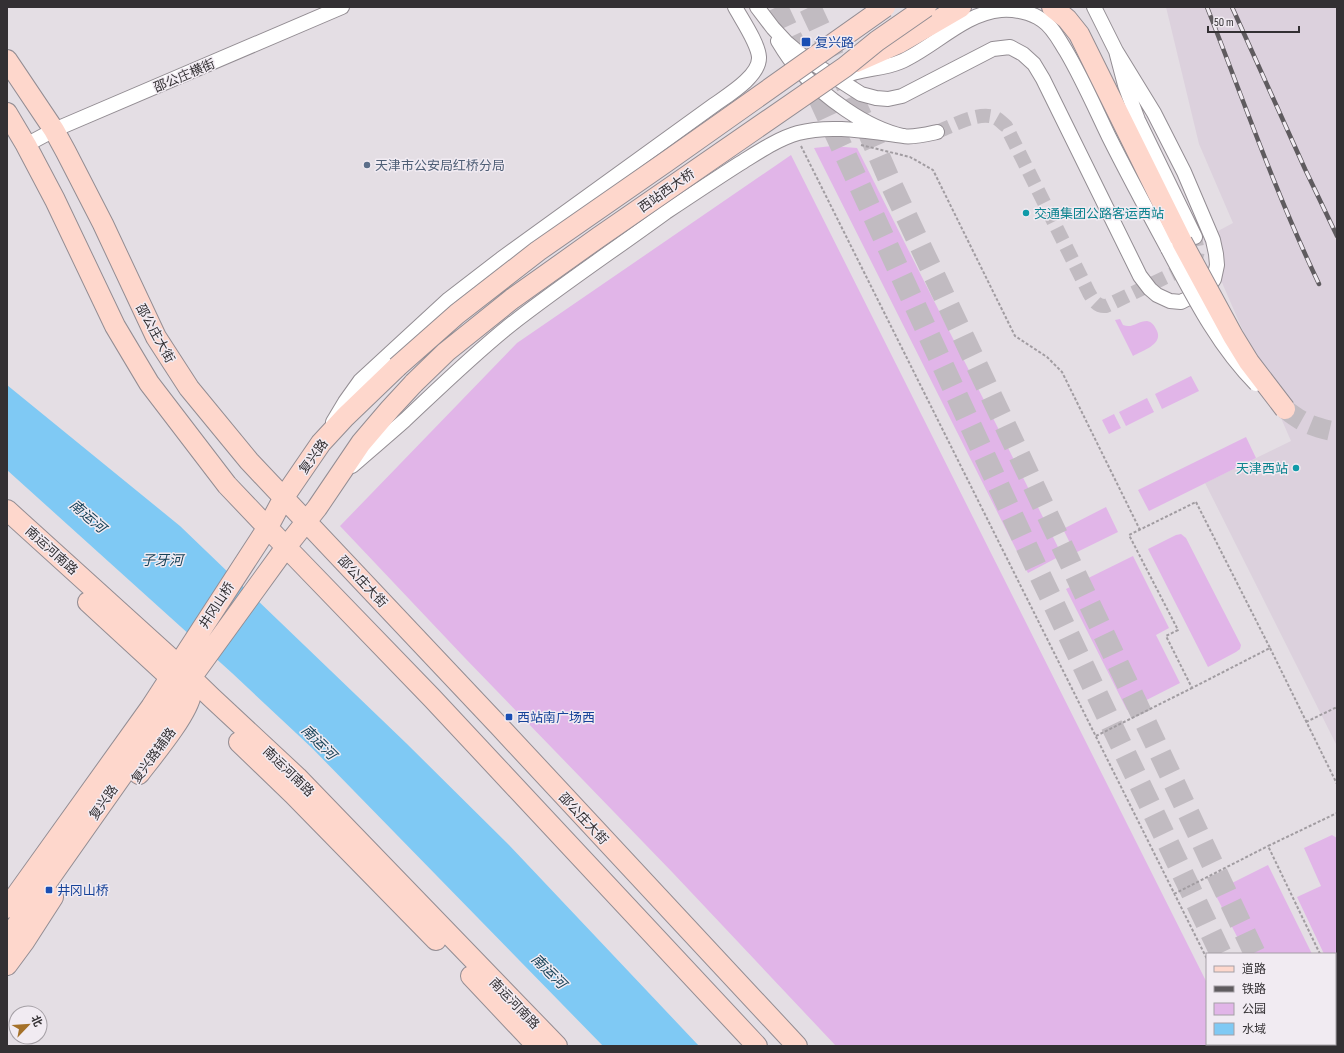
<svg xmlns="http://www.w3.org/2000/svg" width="1344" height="1053" viewBox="0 0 1344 1053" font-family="'Sofia Sans Condensed','Noto Sans SC',sans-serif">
	<rect width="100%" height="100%" fill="#e4dee4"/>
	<path fill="#dcd1dd" d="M1166,7H1337V746L1205,483L1291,441L1203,239L1233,223L1199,144Z"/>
	<path fill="#e1b5e8" d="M832,146L857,148L1062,555L1028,573L814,148Z
		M791,155L1207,983V1044H1238L1239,1046H836L673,873L464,657L340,526L517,343Z
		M1120,319L1123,325C1132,329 1138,321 1147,321C1152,322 1154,325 1156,329C1165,344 1143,350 1133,356L1115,320Z
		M1191,376L1199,391L1162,409L1155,394Z
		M1147,398L1154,412L1126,426L1119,412Z
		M1114,414L1121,428L1109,434L1102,420Z
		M1246,437L1256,458L1149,511L1138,490Z
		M1106,507L1118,532L1075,553L1063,529Z
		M1181,534L1186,538L1241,645L1240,649L1236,652L1208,667L1148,549L1176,535Z
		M1133,556L1169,628L1156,635L1180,683L1127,710L1066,589Z
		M1332,835L1337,838V976H1335V954H1324L1297,897L1321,886L1304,848Z
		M1268,865L1312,954H1246L1214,892Z
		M1264,1044H1309L1310,1046H1265Z"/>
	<path fill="#7fc9f4" d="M7,385L180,526L406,743L509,845L699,1046H603L312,748L232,673L7,470Z"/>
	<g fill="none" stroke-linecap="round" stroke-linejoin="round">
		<path stroke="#c1bbc1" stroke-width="14" stroke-dasharray="14 7" stroke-linecap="butt" d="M937,132C952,126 980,110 996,118C1000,120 1003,124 1006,126L1089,293C1093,300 1097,307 1106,306L1187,267C1201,255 1198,253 1195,237"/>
		<path stroke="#c1bbc1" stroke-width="20" stroke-dasharray="20 10" stroke-linecap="butt" d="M1285,409C1304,424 1313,427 1337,432"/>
		<path stroke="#c1bbc1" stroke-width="22" stroke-dasharray="22 11" stroke-linecap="butt" d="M777,7L1037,569L1221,954
			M810,7L869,133L892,186L1255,954
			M1264,1044L1265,1046
			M1297,1044L1298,1046"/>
		<g stroke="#938d93" stroke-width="16">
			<path id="street" d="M757,7L773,28L786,42L805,58L861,94L876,98L888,99L902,96L993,49L1010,47L1023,54L1034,64L1043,79L1140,276L1150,289L1157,295L1170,301L1181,302L1208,288L1214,279L1217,265L1216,254L1213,240L1184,172L1154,113L1116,51
				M1094,7L1116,51L1125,85L1138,120L1195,237
				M778,41C784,51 790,61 798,69C824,96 865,128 903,136C912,138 928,134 937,132
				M842,77C860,68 881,70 900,62C933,48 964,13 1001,10C1014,9 1031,12 1042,20C1053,27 1059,40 1066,51C1082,78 1095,108 1109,137C1128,175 1148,212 1168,249
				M26,145L54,130L342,7
				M333,422L345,402L360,381L449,299L501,259L714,105C728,95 760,76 759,57C758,43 742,20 735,7
				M352,466C369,451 387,436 405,420C439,388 473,355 509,326C560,286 614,250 666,212C690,196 714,180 739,164C757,153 777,139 798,133C832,124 870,132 904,136"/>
		</g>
		<g stroke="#938d93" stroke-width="22">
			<path id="secondary" d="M1052,7L1067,19L1079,34L1182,242
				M7,60L54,130L66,152L103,224L156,337L189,388L249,461L500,727L797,1046
				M856,62L899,43L961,7
				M7,113L26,145L55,200L115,326L149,383L227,485L286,547L432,698L757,1046
				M7,510L178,665L211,697L297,777L557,1046
				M88,602L189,695
				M239,742L293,794L436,940
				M139,774C152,757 188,714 191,694
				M7,908L151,707L268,527L284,497L321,443L345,417L397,367
				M7,939L183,689L286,547L317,508L361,443L390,409L414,383
				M7,965L24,942L53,897
				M471,976L537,1046"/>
		</g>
		<path stroke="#a19ca1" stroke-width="2" stroke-dasharray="3 2" stroke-linecap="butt" d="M861,145L910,157L933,170L1015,336L1047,357L1062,372L1140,530
			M801,146L1207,959
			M1196,502L1270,648L1192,688L1166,636L1178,630L1129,535Z
			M1270,648L1337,784
			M1306,722L1337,707
			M1096,736L1192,688
			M1174,894L1268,846
			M1320,954L1268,846L1337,813
			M1335,987L1337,991
			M1251,1044L1252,1046"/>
		<use href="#street" stroke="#fff" stroke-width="14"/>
		<use href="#secondary" stroke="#fed7cc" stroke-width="20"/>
		<g stroke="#5f5b5f" stroke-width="4.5">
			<path id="rail" d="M1207,7C1243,99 1276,194 1319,284
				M1232,7L1305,169L1337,236"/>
		</g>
		<use href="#rail" stroke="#f1ebf2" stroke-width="3" stroke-dasharray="9" stroke-linecap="butt"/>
		<g stroke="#938d93" stroke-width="16" stroke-linecap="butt">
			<path id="street-bridge" d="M1168,249C1193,296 1218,346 1256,384"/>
		</g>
		<g stroke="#938d93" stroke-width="22" stroke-linecap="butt">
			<path id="secondary-bridge" d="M1182,242L1233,336L1249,362L1285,409
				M397,367L457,314L538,251L666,162L885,7
				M414,383L446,352L512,299L599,237L845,67L877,41L926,7"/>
		</g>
		<use href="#street-bridge" stroke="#fff" stroke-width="14"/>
		<use href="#secondary-bridge" stroke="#fed7cc" stroke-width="20"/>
	</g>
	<g fill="#1a4fb4" stroke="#f1ebf2" stroke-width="1.5">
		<rect x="801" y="37" width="10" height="10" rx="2"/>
		<rect x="505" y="713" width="8" height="8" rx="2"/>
		<rect x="45" y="886" width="8" height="8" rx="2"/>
	</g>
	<circle fill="#5c6f8a" stroke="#f1ebf2" stroke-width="1.5" cx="367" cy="165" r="4"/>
	<g fill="#0f9aa8" stroke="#f1ebf2" stroke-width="1.5">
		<circle cx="1026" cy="213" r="4"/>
		<circle cx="1296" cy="468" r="4"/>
	</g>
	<g text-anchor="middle" stroke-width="3" stroke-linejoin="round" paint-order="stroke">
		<g font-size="13" fill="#164399" stroke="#f1ebf2" text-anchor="start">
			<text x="815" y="47">复兴路</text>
			<text x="517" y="722">西站南广场西</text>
			<text x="57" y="895">井冈山桥</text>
		</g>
		<g font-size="13" fill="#333033" stroke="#f1ebf2">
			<text transform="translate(184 75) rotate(-23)" y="5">邵公庄横街</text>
			<text transform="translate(666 190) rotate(-35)" y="5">西站西大桥</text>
			<text transform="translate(156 333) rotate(61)" y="5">邵公庄大街</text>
			<text transform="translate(313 456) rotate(-54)" y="5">复兴路</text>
			<text transform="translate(52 550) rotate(42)" y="5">南运河南路</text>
			<text transform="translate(363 581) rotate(47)" y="5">邵公庄大街</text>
			<text transform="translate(216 605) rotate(-57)" y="5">井冈山桥</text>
			<text transform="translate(153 755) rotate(-54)" y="5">复兴路辅路</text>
			<text transform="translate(289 771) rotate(44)" y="5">南运河南路</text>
			<text transform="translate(103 802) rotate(-55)" y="5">复兴路</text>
			<text transform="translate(584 818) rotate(47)" y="5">邵公庄大街</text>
			<text transform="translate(515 1003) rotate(46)" y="5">南运河南路</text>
		</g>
		<g font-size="13" fill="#4e5e75" stroke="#f1ebf2" text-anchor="start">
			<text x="375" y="170">天津市公安局红桥分局</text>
		</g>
		<g font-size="13" fill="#0d838f" stroke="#f1ebf2" text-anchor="start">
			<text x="1034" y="218">交通集团公路客运西站</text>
			<text x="1288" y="473" text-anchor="end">天津西站</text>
		</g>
		<g font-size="14" font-style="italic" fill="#164157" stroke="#f1ebf2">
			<text transform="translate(88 516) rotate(41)" y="5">南运河</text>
			<text x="162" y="565">子牙河</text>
			<text transform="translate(319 742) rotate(45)" y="5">南运河</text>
			<text transform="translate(549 971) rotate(45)" y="5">南运河</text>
		</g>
	</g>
	<rect width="1344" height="1053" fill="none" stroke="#333033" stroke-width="16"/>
	<rect x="1206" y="953" width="130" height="92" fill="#f1ebf2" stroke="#a5a0a6"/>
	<rect x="1214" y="966" width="20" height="6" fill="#fed7cc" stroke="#a5a0a6"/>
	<text x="1242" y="973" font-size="12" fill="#333033">道路</text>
	<rect x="1214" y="986" width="20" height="6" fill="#5f5b5f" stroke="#a5a0a6"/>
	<text x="1242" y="993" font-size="12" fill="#333033">铁路</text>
	<rect x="1214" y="1003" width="20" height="12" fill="#e1b5e8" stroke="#a5a0a6"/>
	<text x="1242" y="1013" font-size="12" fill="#333033">公园</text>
	<rect x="1214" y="1023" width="20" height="12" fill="#7fc9f4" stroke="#a5a0a6"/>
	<text x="1242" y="1033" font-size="12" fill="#333033">水域</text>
	<g transform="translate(28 1025) rotate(65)"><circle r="19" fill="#f1ebf2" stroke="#a5a0a6"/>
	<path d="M0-3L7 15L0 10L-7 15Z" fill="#a5712a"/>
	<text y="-6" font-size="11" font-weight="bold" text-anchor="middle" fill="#333033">北</text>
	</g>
	<path d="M1208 26v6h91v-6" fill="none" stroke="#333033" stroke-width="2"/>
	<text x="1214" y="26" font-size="12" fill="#333033" stroke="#f1ebf2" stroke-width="3" paint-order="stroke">50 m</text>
</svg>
